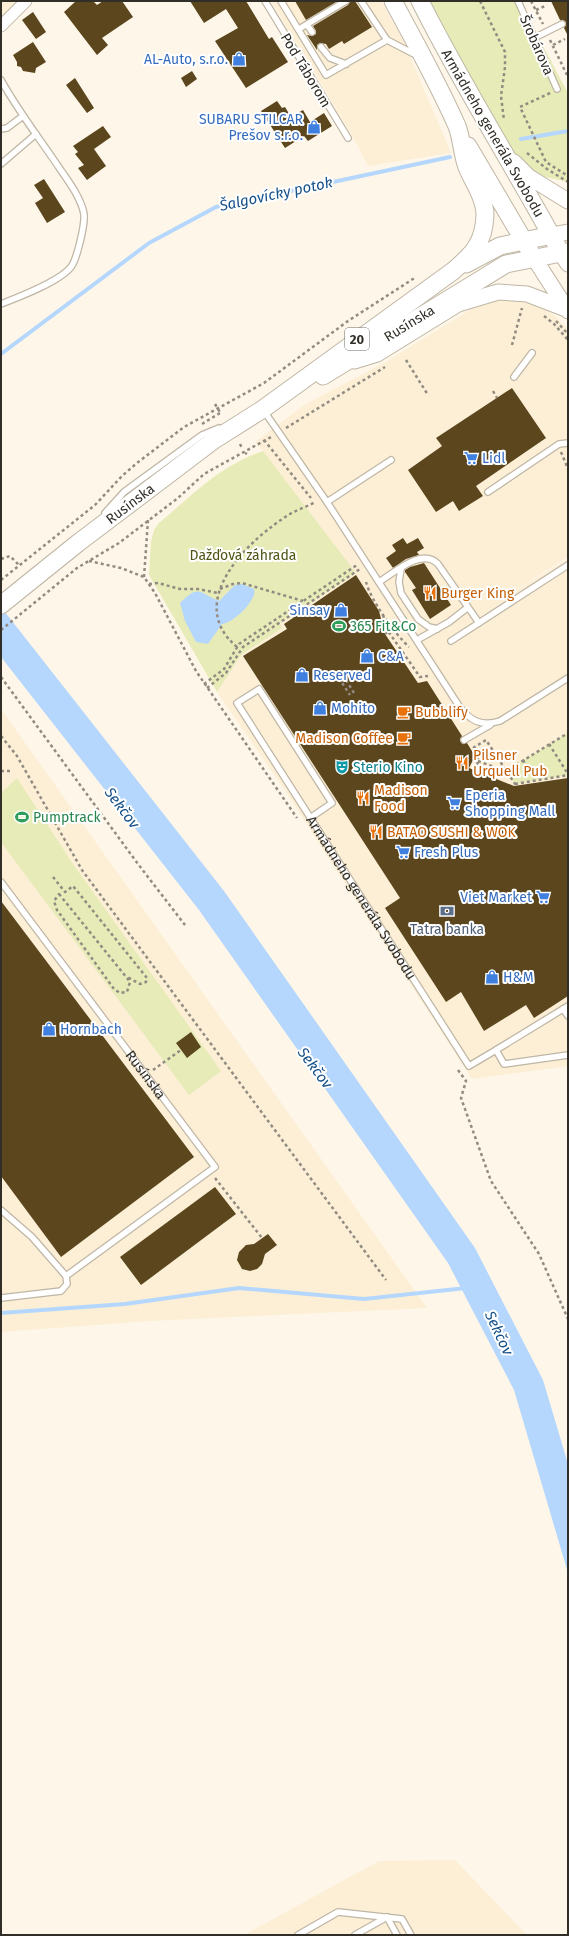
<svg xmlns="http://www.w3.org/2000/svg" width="569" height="1936" viewBox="0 0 569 1936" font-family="'Fira Sans',sans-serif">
	<rect width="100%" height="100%" fill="#fef6e8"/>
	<path fill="#fcefd6" d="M1,1H26L1,19Z
		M271,1H381L404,42L451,153L368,166L353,137Z
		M508,298L543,307L555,316L568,329V557L503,598L568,559V1066L472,1079L284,789L217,692L241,655L281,627L279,624L263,451L255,442L304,405L384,363L473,308L485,302Z
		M1,709L427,1308L149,1321L1,1332Z
		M455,1860L527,1935H244L379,1861Z"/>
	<path fill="#e7ebb7" d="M426,1H519L568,93V182L541,176L522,163L496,139Z
		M263,451L356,573L280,623L282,628L241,655L217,692L149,575L151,541L154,530L159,523C193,495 219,466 263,451Z
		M568,733V775L515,784L506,771Z
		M17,778L73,864L221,1071L189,1095L1,842V793Z"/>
	<path fill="#b5d7fd" d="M242,584L254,589C258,600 232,624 222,624L208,644L196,642L185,621L180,603C200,583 200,594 219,601L235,585Z
		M1,607L224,891L475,1248L543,1380L568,1464V1573L514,1390L448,1263L199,910L1,657Z"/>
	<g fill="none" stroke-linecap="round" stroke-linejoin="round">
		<path stroke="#b5d7fd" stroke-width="4" d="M521,139L568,131
			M1,354L149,243L216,207L450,157
			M1,1313L125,1304L239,1288L364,1299L466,1288"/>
	</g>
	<path fill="#5b461d" d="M76,1H93L97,5L103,1H122L133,17L102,38L108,45L97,55L64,12Z
		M190,1H246L269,39L272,37L288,62L246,88L215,41L238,28L226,9L204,23Z
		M295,1H338L306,20Z
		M350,1H355L372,27L344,44L342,41L329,49L326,44L320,43L317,45V50L307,35L312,36L316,34V31L313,26L348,5Z
		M551,1H568V36L564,28L566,22L560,20Z
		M33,12L46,32L36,39L22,20Z
		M33,42L46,62L36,68L35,73L23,71L21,67L17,66V62L13,55Z
		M192,71L197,79L186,87L181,78Z
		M75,78L94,108L87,113L66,85Z
		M277,101L282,108L285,107L291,117L303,110L310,122L324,113L332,126L308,141L304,136L285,148L261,111Z
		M103,126L111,137L94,149L106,166L87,180L78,168L84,165L75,154L78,152L73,146Z
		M44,179L65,212L47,223L35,203L43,198L34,185Z
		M512,388L546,438L476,486L483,496L459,511L453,501L436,512L408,470L442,446L436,438Z
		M403,538L407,544L418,538L424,548L417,552L419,555L406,559L393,568L386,558L396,551L392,545Z
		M424,563L451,605L430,619L412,590L416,588L405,572V570L410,567Z
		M356,575L379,611L385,634L418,683L427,681L462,736L460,740L461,742L467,743L475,756L469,768L514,786L568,778V996L534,1018L526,1005L484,1031L461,992L446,1002L385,908L400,898L243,656L287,629L284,624Z
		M1,901L194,1157L61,1257L1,1176Z
		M191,1032L201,1047L187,1058L176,1043Z
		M215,1187L236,1214L141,1285L120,1257Z
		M268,1234L277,1245L265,1254L262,1264L257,1269L250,1271L242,1269L237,1260L239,1252L246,1245L254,1244Z"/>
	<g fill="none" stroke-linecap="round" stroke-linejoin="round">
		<g stroke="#bfb6a5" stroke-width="8">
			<g id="lane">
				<path d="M265,1L348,138"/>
				<path d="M281,1L326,75L387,40"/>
				<path d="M361,1L387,40L416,55"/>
				<path d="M518,1L557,89"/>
				<path d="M307,25L312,32"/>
				<path d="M299,29L346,1"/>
				<path d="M534,38L562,24"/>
				<path d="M321,47L330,58L346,64"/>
				<path d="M1,80C18,111 40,139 60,169C69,182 81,198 84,214C85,225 77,259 71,267C59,282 19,297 1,304"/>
				<path d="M1,129L7,128L23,116"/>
				<path d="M1,164L36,134"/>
				<path d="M514,377L532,353"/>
				<path d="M264,411L327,502L459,706C470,721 482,727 500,721L568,678"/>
				<path d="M488,492L559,444L568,443"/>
				<path d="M327,502L391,460"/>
				<path d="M105,513L124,492L139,481L202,435L219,428"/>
				<path d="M401,569L399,582L401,593L418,619L429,627L437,629"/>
				<path d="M379,582C394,573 422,547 438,564L479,623"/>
				<path d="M417,640L449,622L467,608"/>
				<path d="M451,641L568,565"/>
				<path d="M464,740L490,725"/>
				<path id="s1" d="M310,818L332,803L259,689L237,703L469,1066L496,1050"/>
				<path id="s2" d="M1,882L215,1167L66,1276"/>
				<path d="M568,1006L496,1050L504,1064L568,1055"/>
				<path d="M563,1009L568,1016"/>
				<path d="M1,1210L32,1237L66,1276L67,1284L61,1291L1,1298"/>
				<path d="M298,1935L338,1912L402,1919L411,1935"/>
				<path d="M355,1935L387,1917L397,1935"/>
			</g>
		</g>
		<g stroke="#bfb6a5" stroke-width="13">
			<path id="street" d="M1,26L26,1"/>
		</g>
		<g stroke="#bfb6a5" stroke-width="17">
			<path id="secondary" d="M514,162L529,177L568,201
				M552,235L568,232
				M568,251L561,253L568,264
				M534,258L568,311
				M354,361L377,354L458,304L498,292L527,294L566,309"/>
		</g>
		<g stroke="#bfb6a5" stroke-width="19">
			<g id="primary">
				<path d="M468,146L534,258"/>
				<path d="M466,264L500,246L552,235"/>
				<path id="s3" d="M323,376L506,264L561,253C515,168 463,87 420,1"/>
				<path id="s4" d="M1,605L78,543L214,440L263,409L453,271C473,254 484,243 485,215C485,198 473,182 467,167C462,154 462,139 457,126C438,83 415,42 393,1"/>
			</g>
		</g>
		<path stroke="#918b81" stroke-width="2.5" stroke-dasharray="3 3" stroke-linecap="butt" d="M480,1L505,52V67L501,96L504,120
			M531,1L543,24
			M536,10L547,5
			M550,40L568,77
			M553,45L565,39
			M550,93L520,107L546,162L568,176
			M527,153L547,169L568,182
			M544,316L554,324L568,340
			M556,321L568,334
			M512,345L522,308
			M406,360L428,395
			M493,391L497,398
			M215,404L221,414
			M202,424L220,413
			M286,428L385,367
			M264,440L311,498
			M240,444L242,448
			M561,452L568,469
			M245,453L247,454
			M1,559L10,556L19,565
			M89,561L121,568L144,577L155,593L196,671L297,818
			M144,577L148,520
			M1,580L95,505L122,476L137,463L184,427L264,383L348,321L416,277
			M366,582C371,601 395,634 409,647
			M149,584L158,583L180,589H198L218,593
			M220,589L233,584L242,583L303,601
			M383,615L388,631L420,677L428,676
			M1,630L77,568L119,543L178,498L204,474L271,437
			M385,634L392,628
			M237,647C183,602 249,539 290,514C298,509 307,507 315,502
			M343,675L354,693
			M1,677L138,864L185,925
			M339,678L350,695
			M204,684L224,669L239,644L357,565
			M207,688L226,673L243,647L360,569
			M1,736L17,756L82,870L386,1280
			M549,744L568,774
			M473,748L486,740L515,784L514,786
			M523,760L536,780
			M478,761L505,771
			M1,771H13
			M477,771L478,755
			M506,771L568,733
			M515,784L568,775
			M53,877L65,892L73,886L147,978L146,982L140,984L127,977
			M59,894L127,978L130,982L127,992L120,993L114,989L57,910L54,901Z
			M153,1070L181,1050
			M458,1070L466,1081L461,1098L491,1181L539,1254L568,1319
			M215,1178L262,1238"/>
		<use href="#lane" stroke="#fff" stroke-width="5.5"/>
		<use href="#street" stroke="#fff" stroke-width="11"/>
		<use href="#secondary" stroke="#fff" stroke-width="15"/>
		<use href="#primary" stroke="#fff" stroke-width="17"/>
	</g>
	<defs>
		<g id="shop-bare" transform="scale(1.08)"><path d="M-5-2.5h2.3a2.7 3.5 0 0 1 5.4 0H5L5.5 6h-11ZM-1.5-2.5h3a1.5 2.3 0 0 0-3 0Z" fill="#3f7fe0" stroke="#fff" stroke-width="2.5" paint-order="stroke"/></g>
		<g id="supermarket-bare" transform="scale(1.08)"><path d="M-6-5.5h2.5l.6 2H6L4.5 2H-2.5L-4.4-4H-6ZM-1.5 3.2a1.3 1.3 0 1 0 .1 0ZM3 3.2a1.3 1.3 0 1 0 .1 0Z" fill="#3f7fe0" stroke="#fff" stroke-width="2.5" paint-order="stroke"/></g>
		<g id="restaurant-bare" transform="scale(1.08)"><path d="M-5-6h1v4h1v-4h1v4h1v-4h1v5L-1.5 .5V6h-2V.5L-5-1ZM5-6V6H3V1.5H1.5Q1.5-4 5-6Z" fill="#e8710a" stroke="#fff" stroke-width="2.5" paint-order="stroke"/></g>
		<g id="stadium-bare" transform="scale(1.08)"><path d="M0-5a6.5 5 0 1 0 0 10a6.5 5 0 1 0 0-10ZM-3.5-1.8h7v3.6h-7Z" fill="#2e9e5b" stroke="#fff" stroke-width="2.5" paint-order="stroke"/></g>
		<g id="cafe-bare" transform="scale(1.08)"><path d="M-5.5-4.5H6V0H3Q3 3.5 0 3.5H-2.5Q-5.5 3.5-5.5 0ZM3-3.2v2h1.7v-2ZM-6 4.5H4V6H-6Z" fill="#e8710a" stroke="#fff" stroke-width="2.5" paint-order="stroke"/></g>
		<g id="theatre-bare" transform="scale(1.08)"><path d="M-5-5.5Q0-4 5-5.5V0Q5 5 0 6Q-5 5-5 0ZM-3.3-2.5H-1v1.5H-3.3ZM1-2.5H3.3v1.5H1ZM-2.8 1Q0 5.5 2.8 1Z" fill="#0f9aa8" stroke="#fff" stroke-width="2.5" paint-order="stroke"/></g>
		<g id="bank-bare" transform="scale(1.08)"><path d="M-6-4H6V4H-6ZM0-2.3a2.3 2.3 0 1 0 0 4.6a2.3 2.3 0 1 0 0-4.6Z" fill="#5c6f8a" stroke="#fff" stroke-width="2.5" paint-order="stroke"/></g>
	</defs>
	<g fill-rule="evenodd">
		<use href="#shop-bare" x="239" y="59"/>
		<use href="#shop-bare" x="314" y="127"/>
		<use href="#supermarket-bare" x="471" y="458"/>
		<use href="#restaurant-bare" x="430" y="593"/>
		<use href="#shop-bare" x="341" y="610"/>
		<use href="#stadium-bare" x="339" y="626"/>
		<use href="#shop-bare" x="367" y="656"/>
		<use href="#shop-bare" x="302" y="675"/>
		<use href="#shop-bare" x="320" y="708"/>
		<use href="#cafe-bare" x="404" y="712"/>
		<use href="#cafe-bare" x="404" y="738"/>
		<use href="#restaurant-bare" x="462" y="763"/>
		<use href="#theatre-bare" x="342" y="767"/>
		<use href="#restaurant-bare" x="363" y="798"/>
		<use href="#supermarket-bare" x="454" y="803"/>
		<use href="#stadium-bare" x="22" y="817"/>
		<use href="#restaurant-bare" x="376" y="832"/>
		<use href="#supermarket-bare" x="403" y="852"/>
		<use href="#supermarket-bare" x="543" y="897"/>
		<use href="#bank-bare" x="447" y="911"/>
		<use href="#shop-bare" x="492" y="977"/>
		<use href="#shop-bare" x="49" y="1029"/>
	</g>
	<g text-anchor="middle" stroke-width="4" stroke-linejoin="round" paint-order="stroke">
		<rect fill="#fff" stroke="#6f6d68" stroke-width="1" x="345" y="328" width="24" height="22" rx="3"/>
		<g font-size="13" font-weight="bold" fill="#312e27">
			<text x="357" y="344">20</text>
		</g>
		<g font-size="14" fill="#312e27" stroke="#fff">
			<text transform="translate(537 45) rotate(66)" y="5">Šrobárova</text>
			<text transform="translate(306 70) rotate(59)" y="5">Pod Táborom</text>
			<text transform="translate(493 133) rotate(60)" y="5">Armádneho generála Svobodu</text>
			<text dy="5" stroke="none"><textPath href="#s3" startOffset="101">Rusínska</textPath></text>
			<text dy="5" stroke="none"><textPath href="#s4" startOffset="164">Rusínska</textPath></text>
			<text dy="5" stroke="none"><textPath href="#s1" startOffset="419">Armádneho generála Svobodu</textPath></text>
			<text dy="5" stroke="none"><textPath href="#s2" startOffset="241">Rusínska</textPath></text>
		</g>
		<g font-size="14" fill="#366cbe" stroke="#fff" text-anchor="start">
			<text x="228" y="64" text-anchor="end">AL-Auto, s.r.o.</text>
			<text x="303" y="124" text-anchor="end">SUBARU STILCAR<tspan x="303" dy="16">Prešov s.r.o.</tspan></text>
			<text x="482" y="463">Lidl</text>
			<text x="330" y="615" text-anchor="end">Sinsay</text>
			<text x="378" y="661">C&amp;A</text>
			<text x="313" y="680">Reserved</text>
			<text x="331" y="713">Mohito</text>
			<text x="465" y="800">Eperia<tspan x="465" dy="16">Shopping Mall</tspan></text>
			<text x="414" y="857">Fresh Plus</text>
			<text x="532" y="902" text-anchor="end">Viet Market</text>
			<text x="503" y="982">H&amp;M</text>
			<text x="60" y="1034">Hornbach</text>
		</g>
		<g font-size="14" fill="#505315" stroke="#fff">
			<text x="243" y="560">Dažďová záhrada</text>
		</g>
		<g font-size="14" fill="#c56008" stroke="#fff" text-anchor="start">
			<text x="441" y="598">Burger King</text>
			<text x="415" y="717">Bubblify</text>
			<text x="393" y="743" text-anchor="end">Madison Coffee</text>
			<text x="473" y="760">Pilsner<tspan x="473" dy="16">Urquell Pub</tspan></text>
			<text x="374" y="795">Madison<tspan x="374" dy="16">Food</tspan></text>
			<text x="387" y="837">BATAO SUSHI &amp; WOK</text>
		</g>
		<g font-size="14" fill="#27864d" stroke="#fff" text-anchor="start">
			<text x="350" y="631">365 Fit&amp;Co</text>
			<text x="33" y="822">Pumptrack</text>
		</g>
		<g font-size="14" fill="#0d838f" stroke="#fff" text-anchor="start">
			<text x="353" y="772">Sterio Kino</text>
		</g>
		<g font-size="14" fill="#4e5e75" stroke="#fff">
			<text x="447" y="934">Tatra banka</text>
		</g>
		<g font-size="15" font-style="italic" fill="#165189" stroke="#fff">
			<text transform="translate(276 194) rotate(-12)" y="5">Šalgovícky potok</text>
			<text transform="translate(122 808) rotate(53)" y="5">Sekčov</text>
			<text transform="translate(315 1068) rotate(53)" y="5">Sekčov</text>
			<text transform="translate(499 1333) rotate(65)" y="5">Sekčov</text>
		</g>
	</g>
	<rect width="569" height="1936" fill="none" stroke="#312e27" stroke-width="4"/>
</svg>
